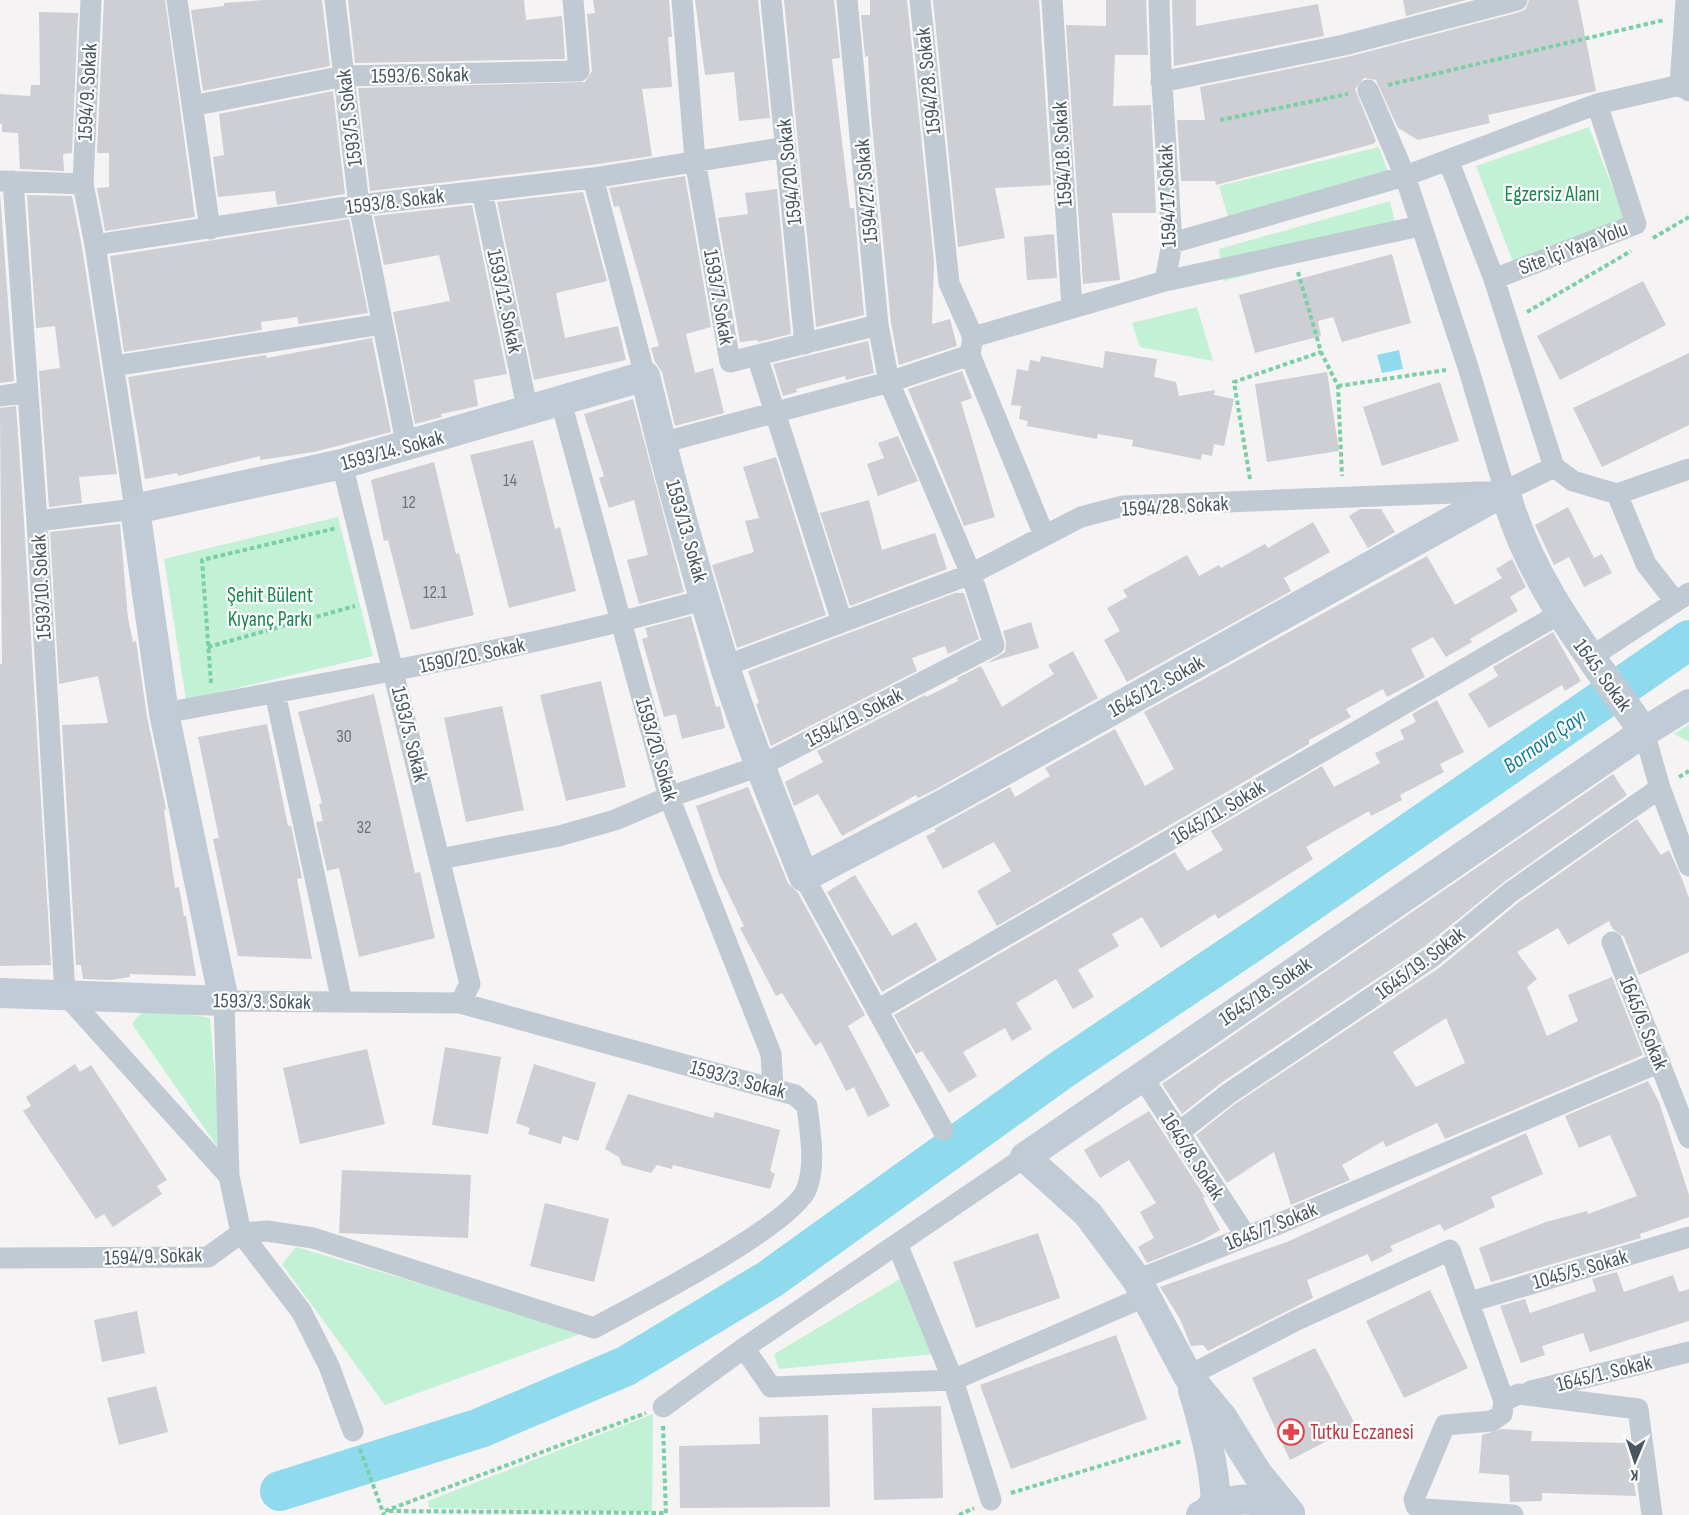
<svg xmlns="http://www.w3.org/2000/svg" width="1689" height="1515" viewBox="0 0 1689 1515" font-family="'Sofia Sans Condensed',sans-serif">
	<rect width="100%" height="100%" fill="#f5f3f3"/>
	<path fill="#c3f1d5" d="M1589,127L1625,220L1513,262L1476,166Z
		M1379,147L1389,175L1228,217L1219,186Z
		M1390,201L1398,236L1224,281L1219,249Z
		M1197,307L1213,361L1140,347L1132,323Z
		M338,517L373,656L186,700L164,559Z
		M1689,724V742L1674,734Z
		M149,1008L210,1018L221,1152L132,1024L138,1016Z
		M296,1247L571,1328L580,1334L385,1405L282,1264Z
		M905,1276L935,1354L779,1369L774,1354Z
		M653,1414L652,1512L429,1508L428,1501Z"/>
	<path fill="#90daee" d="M1399,350L1403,369L1382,373L1377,355Z"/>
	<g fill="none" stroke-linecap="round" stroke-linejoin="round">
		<path stroke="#90daee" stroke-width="40" d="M280,1491L480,1428L626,1366L770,1279L1061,1070L1262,935L1689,640"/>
	</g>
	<path fill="#cdcfd5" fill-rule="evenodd" d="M104,0H165L195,217L105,231L97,188L109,187V153H97Z
		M265,0H322L330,66L203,91L191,10L224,6V3Z
		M348,0H524L526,20L562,16L565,59L355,63Z
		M593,0H669L672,37H668L672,87L642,89L652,156L591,165L370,191L358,88L585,82L592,71L587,14L595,13Z
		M695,0H758L770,118L739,121L734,72L705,75Z
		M784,0H834L840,58L832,59L850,208H854L864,315L816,327Z
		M870,0H907L934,261L932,324L950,319L957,346L899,365L891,323L871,114L868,56L865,57L861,15H870Z
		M933,0H1039L1051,185L995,188L1005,238L958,247Z
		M1106,0H1146L1148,55H1115L1113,106L1151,105L1156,213H1112L1120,280L1083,284L1066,25L1106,26Z
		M1172,0H1196V26L1318,4L1324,36L1174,66Z
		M1403,0H1466L1406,16Z
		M1529,0H1578L1596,91L1488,115L1490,123L1418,140L1398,128L1376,80L1364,78L1355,89L1376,141L1373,144L1216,185L1215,181H1181L1177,120H1205L1200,87L1347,57L1520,12L1526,9Z
		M39,12L78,13L72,153L63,154L64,171L20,169L18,133L2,132V124H0V94L30,96L31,85H40Z
		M333,91L345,194L277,205L275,191L218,197L213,157L224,155L219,114Z
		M685,176L711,327L686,334L695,373L713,368L724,413L675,426L662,372L655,362L651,348L659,346L619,206L614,207L609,188Z
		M777,189L791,334L758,342L757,340L740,342L718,218L748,214L745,193Z
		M583,192L607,281L556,293L565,338L618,326L626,360L534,380L497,202Z
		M0,194L14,381L0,383Z
		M27,195L72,196L82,247L117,474L79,477L82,503L49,507L39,371L60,368L55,326L36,328Z
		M472,205L507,374L474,380L478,406L441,414L442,417L415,424L393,312L450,301L439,255L384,265L374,216Z
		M349,219L368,313L299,324L297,317L261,322L262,330L124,352L110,256Z
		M1054,234L1057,278L1027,280L1024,237Z
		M1392,254L1411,323L1342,342L1333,317L1318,321L1321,336L1255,353L1239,295Z
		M1643,281L1666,325L1560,380L1537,336Z
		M372,338L391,432L314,452L260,460V456L178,476L177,473L145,479L128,377L266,355L267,358Z
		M868,341L874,373L846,380L845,376L796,389L797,392L783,396L773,364Z
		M1105,351L1157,359L1154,377L1176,382L1179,396L1215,390L1214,395L1234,399L1224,446L1214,444L1212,456L1202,454L1201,460L1132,446L1133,440L1098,434L1097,439L1027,426L1028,421L1019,419L1021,406L1011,405L1017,369L1028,371L1030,360L1040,362L1041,356L1103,368Z
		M1689,353V425L1602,467L1573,408Z
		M962,371L972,398L961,402L995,517L964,526L908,389Z
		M1327,372L1339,451L1267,462L1255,384Z
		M1440,382L1459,441L1382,466L1363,407Z
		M633,399L684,592L639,604L627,560L648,555L634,500L609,508L599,478L604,476L584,414Z
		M16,406L24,522L51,965L0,966V664H2L0,408Z
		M898,436L918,481L878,496L867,464L884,458L878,443Z
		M533,440L555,529L560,527L576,591L509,608L470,455Z
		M776,457L826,615L737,648L712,565L754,552L745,521L759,518L743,467Z
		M434,462L456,554L459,553L474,615L411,630L388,540L384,541L371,480Z
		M869,500L882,550L935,533L947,569L850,606L820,513Z
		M1568,507L1594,558L1602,554L1612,573L1584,587L1569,557L1554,565L1535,525Z
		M1360,509H1381L1395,532L1368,548L1349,516Z
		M1313,522L1330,552L1284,578L1291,591L1127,682L1104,640L1120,631L1107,608L1127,597L1123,590L1187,555L1199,576L1219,565L1221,568L1265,544L1268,548Z
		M120,524L128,618L133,642L136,641L147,716L166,809L164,810L175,888L179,887L184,916H186L196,976L130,974V977L110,980L83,979L81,965H76L62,725L108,723L98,676L59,684L50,532Z
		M1427,556L1455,605L1502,578L1496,569L1512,559L1526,587L1510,597L1518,611L1470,639L1472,642L1446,657L1433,637L1411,649L1425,677L1387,697L1383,689L1346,709L1351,717L1309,740V744L997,926L977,891L1011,871L994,842L943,869L926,836L936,831L934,829L1010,787L1015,797L1050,776L1045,768L1115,729L1145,786L1174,769L1144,712Z
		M955,593H964L979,639L948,654L945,646L912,658L917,671L771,746L756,704L759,703L748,671Z
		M691,616L716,707L720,706L725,728L682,739L676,714L664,717L642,639L648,637L645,628Z
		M1031,622L1039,648L987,663L1005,652L1006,642L1003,631Z
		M1553,632L1581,681L1565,691L1562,685L1489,728L1468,694L1498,676L1493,667Z
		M1073,651L1098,698L936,789L918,798L916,795L842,836L818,794L794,806L785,782L823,762L817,751L925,695L926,697L958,681L957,678L981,666L1002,707L1054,674L1048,665Z
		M601,681L626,787L566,801L540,695Z
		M374,694L415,873L420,872L435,938L359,957L339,868L327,871L316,822L323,821L319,804L322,803L298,712Z
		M1437,700L1464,752L1440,764L1444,772L1400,795L1402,800L1371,816L1369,811L1306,847L1313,859L1218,919L1215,914L1161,948L1142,917L1112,934L1119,946L1078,970L1094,997L1073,1009L1056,979L1016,1003L1032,1029L1012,1041L1005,1028L963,1052L977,1076L949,1093L922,1051L916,1054L894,1015L1175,852L1187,871L1223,850L1211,831L1322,766L1334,787L1380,763L1375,753L1404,739L1400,730L1416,722L1412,714Z
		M502,706L524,810L466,822L444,718Z
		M267,724L288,826H291L302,878L297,879L312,959L238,956L213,839L219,838L198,737Z
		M1613,774L1627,795L1504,882L1424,947L1221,1083L1182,1114L1162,1084Z
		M748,787L788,883L798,893L865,1015L848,1026L890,1106L868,1117L854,1087L846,1091L821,1042L815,1046L782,993L776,996L740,928L744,926L719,874L696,806Z
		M1637,819L1661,855L1669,850L1680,874L1689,898V952L1639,975L1624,937L1613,929L1609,921L1568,945L1558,928L1517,952L1537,979L1527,987L1547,1036L1578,1021L1568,995L1612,977L1643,1055L1445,1139L1437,1123L1386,1147L1383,1141L1342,1165L1350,1180L1291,1205L1274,1152L1227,1183L1196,1135L1235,1104L1439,968L1519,902ZM1446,1018L1465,1063L1416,1087L1393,1052Z
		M855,875L892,936L916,922L937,960L882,992L827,892Z
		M445,1047L501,1057L488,1134L432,1125Z
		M367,1049L385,1124L300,1144L283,1068Z
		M75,1064L80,1072L91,1065L167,1180L157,1186L162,1194L113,1227L104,1214L96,1219L23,1111L31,1106L26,1097Z
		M534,1064L596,1083L578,1141L563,1136L561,1144L528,1134L530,1128L516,1123Z
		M1648,1081L1659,1102L1689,1195V1217L1640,1234L1641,1238L1491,1282L1479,1248L1546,1222L1587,1211L1588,1214L1637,1196L1610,1135L1579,1148L1565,1116Z
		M628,1094L713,1118L715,1112L780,1130L770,1171L775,1174L770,1189L673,1165L672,1169L657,1165L651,1173L622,1165L619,1157L605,1149Z
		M1149,1111L1205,1197L1203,1198L1220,1230L1199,1242L1147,1263L1138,1247L1154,1238L1140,1212L1156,1203L1129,1160L1100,1178L1084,1150Z
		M1526,1133L1543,1174L1491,1197L1495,1207L1444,1231L1440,1224L1390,1246L1393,1251L1371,1262L1368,1254L1307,1280L1313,1298L1208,1351L1203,1345L1191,1346L1180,1319L1160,1287L1287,1242Z
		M342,1170L471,1175L468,1238L339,1233Z
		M545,1203L609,1219L594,1282L530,1266Z
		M1038,1233L1060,1298L976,1328L953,1262Z
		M1617,1272L1624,1292L1673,1275L1679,1292L1689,1289V1321L1590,1352L1583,1333L1542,1346L1545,1355L1521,1363L1500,1306L1525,1299L1530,1313L1596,1291L1592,1279Z
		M1430,1290L1468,1368L1404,1398L1366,1321Z
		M137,1311L145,1353L102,1362L94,1320Z
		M1116,1335L1147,1419L1011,1469L980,1385Z
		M1315,1348L1356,1426L1290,1460L1252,1378Z
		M156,1386L168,1432L119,1445L107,1398Z
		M941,1406L943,1498L874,1500L872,1408Z
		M828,1415L830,1507L680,1508L679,1446L760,1444L759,1417Z
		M1502,1429L1532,1431L1531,1441L1627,1443L1636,1496L1542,1493V1501L1510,1502L1509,1475L1479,1473L1482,1435Z"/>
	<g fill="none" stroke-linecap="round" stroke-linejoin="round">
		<path stroke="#7ad0a6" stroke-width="4" stroke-dasharray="4.5 3" stroke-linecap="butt" d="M1388,85L1664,20
			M1220,120L1348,94
			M1653,238L1689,217
			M1298,272L1321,352L1338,386L1342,476
			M1527,312L1631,251
			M1338,386L1446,370
			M1250,479L1234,382L1321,352
			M208,647L355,606
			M211,683L202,560L337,528
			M1679,777L1689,771
			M663,1426L666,1515
			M360,1449L384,1515
			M1011,1493L1182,1441
			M385,1511L646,1413
			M389,1511L666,1513
			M959,1515L974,1508"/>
		<path stroke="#c1cad2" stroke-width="21" d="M177,0L210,229
			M335,0L359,205L407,447
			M682,0L695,160L730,362L878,325
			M771,0L805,344
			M920,0L949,283L973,337
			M1052,0L1072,307
			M1161,82L1344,45L1517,0
			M1680,85L1686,0
			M1368,90L1405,176L1597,104L1680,85L1689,91
			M192,106L344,76L579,71L573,0
			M1449,162L1494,279L1554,467L1573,481L1617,494L1646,564L1675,601
			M593,178L645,376
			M0,181L83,184L95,245L135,509L37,521
			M13,181L37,521L65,994L229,1176L224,1001L460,1003L795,1095L807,1106C810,1132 816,1163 807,1188C794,1225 634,1306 594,1328L313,1238L267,1231L241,1233
			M83,184L91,0
			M482,191L528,412
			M1172,243L1405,176L1468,367L1505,491
			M95,245L359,205L593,178L786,147
			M1494,279L1636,224L1597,104
			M1165,281L1420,226
			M970,355L973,337L1165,281L1172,243L1161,69L1159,0
			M970,355L1044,535
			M757,356L842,622
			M114,366L382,324
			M0,396L27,392
			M561,402L669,797L771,1054L773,1089
			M661,443L889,382L970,355
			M342,464L470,984L460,1003
			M1617,494L1689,469
			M1591,657L1689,593
			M725,666L971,574L1081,517L1123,506L1505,491L1554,467
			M275,693L342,1002
			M164,713C346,679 528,649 706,599
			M1644,732L1660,788L1689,866
			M440,859L559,836L615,820L669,797L760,766L994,645L971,574L889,382L878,325L847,0
			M804,877L943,1130
			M1612,942L1689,1138
			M877,1010L1559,614
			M1141,1075L1246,1236
			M1178,1133L1228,1094L1432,957L1511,892L1660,788
			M241,1233L301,1311L329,1366L353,1431
			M897,1244L953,1380L991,1500
			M0,1258L208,1257L241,1233L229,1176
			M1137,1280L1276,1225L1660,1062
			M1470,1302L1689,1237
			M744,1348L771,1387L953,1380L1146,1296
			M1188,1376L1297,1320L1450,1250L1504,1401L1502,1414L1492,1421L1445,1425L1414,1499L1416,1506L1425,1509L1513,1515
			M1531,1391L1689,1352
			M1504,1401L1519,1394L1638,1409L1652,1515
			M663,1407L744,1348L1025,1157"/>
		<path stroke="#c1cbd6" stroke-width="30" d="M0,993L224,1001L164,713L135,509L342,464L645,376C668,473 695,571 725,667C748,738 776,807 804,877L944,804L1505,491C1530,583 1590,655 1644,732
			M1193,1390C1204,1427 1214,1463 1216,1502L1204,1515
			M1289,1512L1257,1473L1222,1417L1188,1376L1137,1280L1088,1214L1025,1157L1644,732L1689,704
			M1201,1515C1208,1514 1215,1508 1222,1505C1244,1494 1270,1501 1290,1513"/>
	</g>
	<defs>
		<g id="pharmacy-ring" transform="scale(1.35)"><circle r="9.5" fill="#fff" stroke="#e0444e" stroke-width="1.5"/><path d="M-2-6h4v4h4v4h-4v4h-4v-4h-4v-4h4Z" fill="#e0444e"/></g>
	</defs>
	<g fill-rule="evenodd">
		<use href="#pharmacy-ring" x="1291" y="1432"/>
	</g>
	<g text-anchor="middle" stroke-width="4.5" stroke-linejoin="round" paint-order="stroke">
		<g font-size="18" fill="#6b747e">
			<text x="510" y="486">14</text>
			<text x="409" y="508">12</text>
			<text x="435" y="598">12.1</text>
			<text x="344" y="742">30</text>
			<text x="364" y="833">32</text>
		</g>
		<g font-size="21" fill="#4a5661" stroke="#fff">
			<text transform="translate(420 75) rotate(-1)" y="7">1593/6. Sokak</text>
			<text transform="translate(928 81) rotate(-96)" y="7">1594/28. Sokak</text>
			<text transform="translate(87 92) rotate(-87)" y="7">1594/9. Sokak</text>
			<text transform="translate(349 118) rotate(-97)" y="7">1593/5. Sokak</text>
			<text transform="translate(1062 154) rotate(-93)" y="7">1594/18. Sokak</text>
			<text transform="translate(789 172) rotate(-96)" y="7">1594/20. Sokak</text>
			<text transform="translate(866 191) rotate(-95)" y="7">1594/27. Sokak</text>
			<text transform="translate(1167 196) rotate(-92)" y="7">1594/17. Sokak</text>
			<text transform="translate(395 201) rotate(-7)" y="7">1593/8. Sokak</text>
			<text transform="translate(1573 248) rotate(-21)" y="7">Site İçi Yaya Yolu</text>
			<text transform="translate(719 297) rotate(80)" y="7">1593/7. Sokak</text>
			<text transform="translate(505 301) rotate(78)" y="7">1593/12. Sokak</text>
			<text transform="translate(392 450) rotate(-15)" y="7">1593/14. Sokak</text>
			<text transform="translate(1175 506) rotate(-3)" y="7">1594/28. Sokak</text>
			<text transform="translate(687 531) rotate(74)" y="7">1593/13. Sokak</text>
			<text transform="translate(41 587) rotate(-93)" y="7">1593/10. Sokak</text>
			<text transform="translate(472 655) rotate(-12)" y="7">1590/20. Sokak</text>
			<text transform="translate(1603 675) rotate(54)" y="7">1645. Sokak</text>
			<text transform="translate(1156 686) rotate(-29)" y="7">1645/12. Sokak</text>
			<text transform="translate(854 717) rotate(-27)" y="7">1594/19. Sokak</text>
			<text transform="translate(410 734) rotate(76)" y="7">1593/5. Sokak</text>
			<text transform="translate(657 749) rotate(74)" y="7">1593/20. Sokak</text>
			<text transform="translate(1218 812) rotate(-31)" y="7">1645/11. Sokak</text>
			<text transform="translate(1420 963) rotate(-37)" y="7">1645/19. Sokak</text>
			<text transform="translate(1265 991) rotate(-34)" y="7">1645/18. Sokak</text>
			<text transform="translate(262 1001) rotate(1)" y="7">1593/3. Sokak</text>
			<text transform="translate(1644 1023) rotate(68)" y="7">1645/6. Sokak</text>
			<text transform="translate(738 1079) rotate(15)" y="7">1593/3. Sokak</text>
			<text transform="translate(1193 1156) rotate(57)" y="7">1645/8. Sokak</text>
			<text transform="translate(1271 1226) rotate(-22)" y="7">1645/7. Sokak</text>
			<text transform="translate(153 1256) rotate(-2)" y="7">1594/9. Sokak</text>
			<text transform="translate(1580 1269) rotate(-16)" y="7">1045/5. Sokak</text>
			<text transform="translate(1604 1373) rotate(-14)" y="7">1645/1. Sokak</text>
		</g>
		<g font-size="21" fill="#17864f" stroke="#fff">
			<text x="1552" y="201">Egzersiz Alanı</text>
			<text x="270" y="602">Şehit Bülent<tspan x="270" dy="24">Kıyanç Parkı</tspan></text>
		</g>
		<g font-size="21" fill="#be3a42" stroke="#fff" text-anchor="start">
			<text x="1310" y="1439">Tutku Eczanesi</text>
		</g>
		<g font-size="22" font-style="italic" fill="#0c7c9b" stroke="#fff">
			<text transform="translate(1544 740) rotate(-35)" y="8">Bornova Çayı</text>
		</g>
	</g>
	<g transform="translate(1635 1461) rotate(182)" stroke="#ffffff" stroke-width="4.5" paint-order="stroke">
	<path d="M0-4.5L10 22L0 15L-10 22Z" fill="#4a5661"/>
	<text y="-9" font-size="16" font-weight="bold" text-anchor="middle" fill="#4a5661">K</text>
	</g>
</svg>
